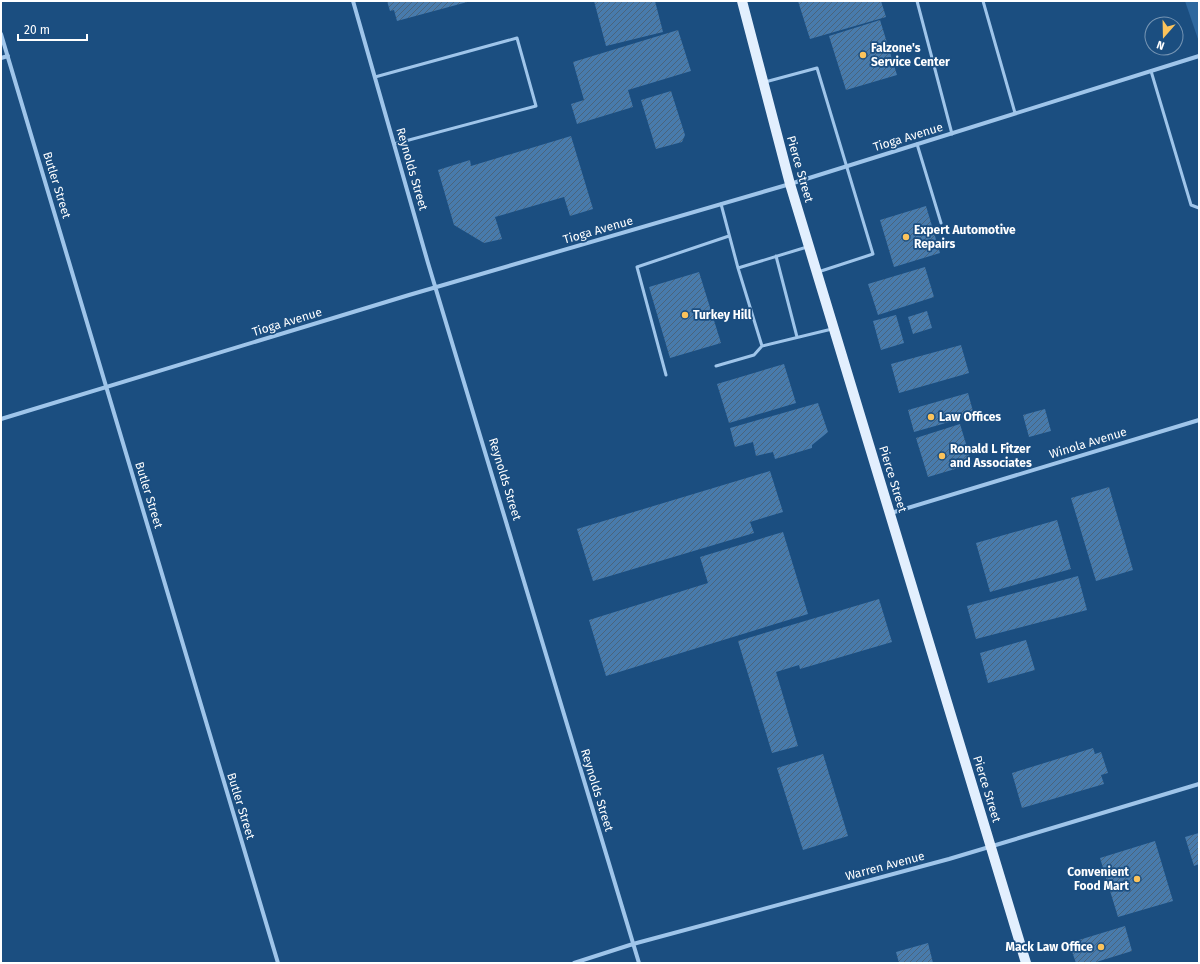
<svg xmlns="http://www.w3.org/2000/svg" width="1200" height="964" viewBox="0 0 1200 964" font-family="'Fira Sans',sans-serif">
	<defs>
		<pattern id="building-hatch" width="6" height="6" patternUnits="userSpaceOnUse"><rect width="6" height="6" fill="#487bac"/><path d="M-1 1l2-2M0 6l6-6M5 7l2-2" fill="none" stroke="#4a647c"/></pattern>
	</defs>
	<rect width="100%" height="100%" fill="#1b4e80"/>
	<path fill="#2e689f" d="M1185,1H1199V38L1198,39Z"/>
	<path fill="url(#building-hatch)" d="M387,1H471L397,21L394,10L390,11Z
		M594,1H655L663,32L606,46Z
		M798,1H881L886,17L810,39Z
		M880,20L897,75L846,90L829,36Z
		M678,30L691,71L628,90L633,107L577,124L571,104L584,100L573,62Z
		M671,91L685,135L682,142L656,149L641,100Z
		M571,136L593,209L570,216L564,197L495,217L502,239L484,243L454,225L438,170L470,160L471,166Z
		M926,206L940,253L894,267L880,220Z
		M925,267L934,297L878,315L868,284Z
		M699,272L721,343L670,358L649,287Z
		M927,311L932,328L913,334L908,317Z
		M896,315L904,343L881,350L873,321Z
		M961,345L969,373L899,393L891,364Z
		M784,364L796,403L729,423L717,384Z
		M968,393L974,415L914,432L908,410Z
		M818,403L828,432L812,445V448L775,459L773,452L756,456L753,442L735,447L730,428Z
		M1045,409L1051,431L1029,437L1023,415Z
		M960,424L972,464L928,477L916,438Z
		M770,471L783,512L750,522L754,533L593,581L577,529Z
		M1109,487L1133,570L1096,581L1071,498Z
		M1057,520L1071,569L990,592L976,543Z
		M783,532L808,614L606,676L589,620L708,583L700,557Z
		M1078,576L1087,610L976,639L967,606Z
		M879,599L892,642L800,669L799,665L776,672L798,746L772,753L738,641Z
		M1026,640L1035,670L988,683L980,653Z
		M1093,748L1095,754L1101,752L1108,773L1101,775L1104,784L1022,808L1012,773Z
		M823,754L848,836L803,850L777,768Z
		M1199,833V864L1194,866L1185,837Z
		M1155,841L1173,901L1118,917L1100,858Z
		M1125,926L1132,951L1093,963H1076L1069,943Z
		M928,943L933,963H899L896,952Z"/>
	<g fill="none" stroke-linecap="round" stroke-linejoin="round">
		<path stroke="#9fc5ea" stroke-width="3" d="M917,1L952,134
			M983,1L1015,113
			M1151,71L1191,205L1199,208
			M375,77L517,38L536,106L394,144
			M765,82L817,68L873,254L818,272
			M917,144L941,223
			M721,204L738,268L762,346L832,329
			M776,256L797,337
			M738,268L807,247
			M716,366L754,355L762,346
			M666,375L637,267L729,236"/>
		<path stroke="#9fc5ea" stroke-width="4" d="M353,1L428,263L639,963
			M1,34L278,963
			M1,58L8,56
			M1,419L409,295L790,184L1199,56
			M891,513L1199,420
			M574,963L633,944L949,859L1199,784"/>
		<path stroke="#e2effe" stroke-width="10" d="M742,1L790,184L1026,963"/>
	</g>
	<g fill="#fbc35b" stroke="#1b4e80" stroke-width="1.5">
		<circle cx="863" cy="55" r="4"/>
		<circle cx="906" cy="237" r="4"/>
		<circle cx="685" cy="315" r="4"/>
		<circle cx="931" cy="417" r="4"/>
		<circle cx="942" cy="456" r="4"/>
		<circle cx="1137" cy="879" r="4"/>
		<circle cx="1101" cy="947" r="4"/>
	</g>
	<g text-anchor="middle" stroke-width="3.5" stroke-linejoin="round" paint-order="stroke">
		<g font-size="12" font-weight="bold" fill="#fff" stroke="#1b4e80" text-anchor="start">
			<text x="871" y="52">Falzone's<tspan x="871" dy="14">Service Center</tspan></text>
			<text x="914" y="234">Expert Automotive<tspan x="914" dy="14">Repairs</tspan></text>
			<text x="693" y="319">Turkey Hill</text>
			<text x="939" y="421">Law Offices</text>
			<text x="950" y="453">Ronald L Fitzer<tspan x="950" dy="14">and Associates</tspan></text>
			<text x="1129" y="876" text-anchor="end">Convenient<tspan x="1129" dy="14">Food Mart</tspan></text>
			<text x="1093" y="951" text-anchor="end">Mack Law Office</text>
		</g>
		<g font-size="12" fill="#fff" stroke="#1b4e80">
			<text transform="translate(908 137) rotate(-17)" y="4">Tioga Avenue</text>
			<text transform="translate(412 169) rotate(74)" y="4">Reynolds Street</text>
			<text transform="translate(800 169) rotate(74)" y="4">Pierce Street</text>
			<text transform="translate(57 185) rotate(73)" y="4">Butler Street</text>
			<text transform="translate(598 230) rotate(-16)" y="4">Tioga Avenue</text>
			<text transform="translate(287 322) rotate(-17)" y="4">Tioga Avenue</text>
			<text transform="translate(1088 443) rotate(-17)" y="4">Winola Avenue</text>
			<text transform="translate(505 479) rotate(73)" y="4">Reynolds Street</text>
			<text transform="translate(893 479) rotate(73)" y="4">Pierce Street</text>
			<text transform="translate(149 495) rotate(73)" y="4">Butler Street</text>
			<text transform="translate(987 789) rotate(73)" y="4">Pierce Street</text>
			<text transform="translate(597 790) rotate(73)" y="4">Reynolds Street</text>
			<text transform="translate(241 806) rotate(73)" y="4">Butler Street</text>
			<text transform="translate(885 866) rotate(-15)" y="4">Warren Avenue</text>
		</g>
	</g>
	<rect width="1200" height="964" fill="none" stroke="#ffffff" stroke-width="4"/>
	<g transform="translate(1164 36) rotate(200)"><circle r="19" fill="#1b4e80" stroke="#7695b3"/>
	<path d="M0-3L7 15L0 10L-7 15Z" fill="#fbc35b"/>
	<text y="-6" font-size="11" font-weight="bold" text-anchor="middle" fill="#ffffff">N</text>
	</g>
	<path d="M18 34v6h69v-6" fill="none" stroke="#ffffff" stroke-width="2"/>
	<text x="24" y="34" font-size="12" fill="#ffffff" stroke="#1b4e80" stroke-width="3" paint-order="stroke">20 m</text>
</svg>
